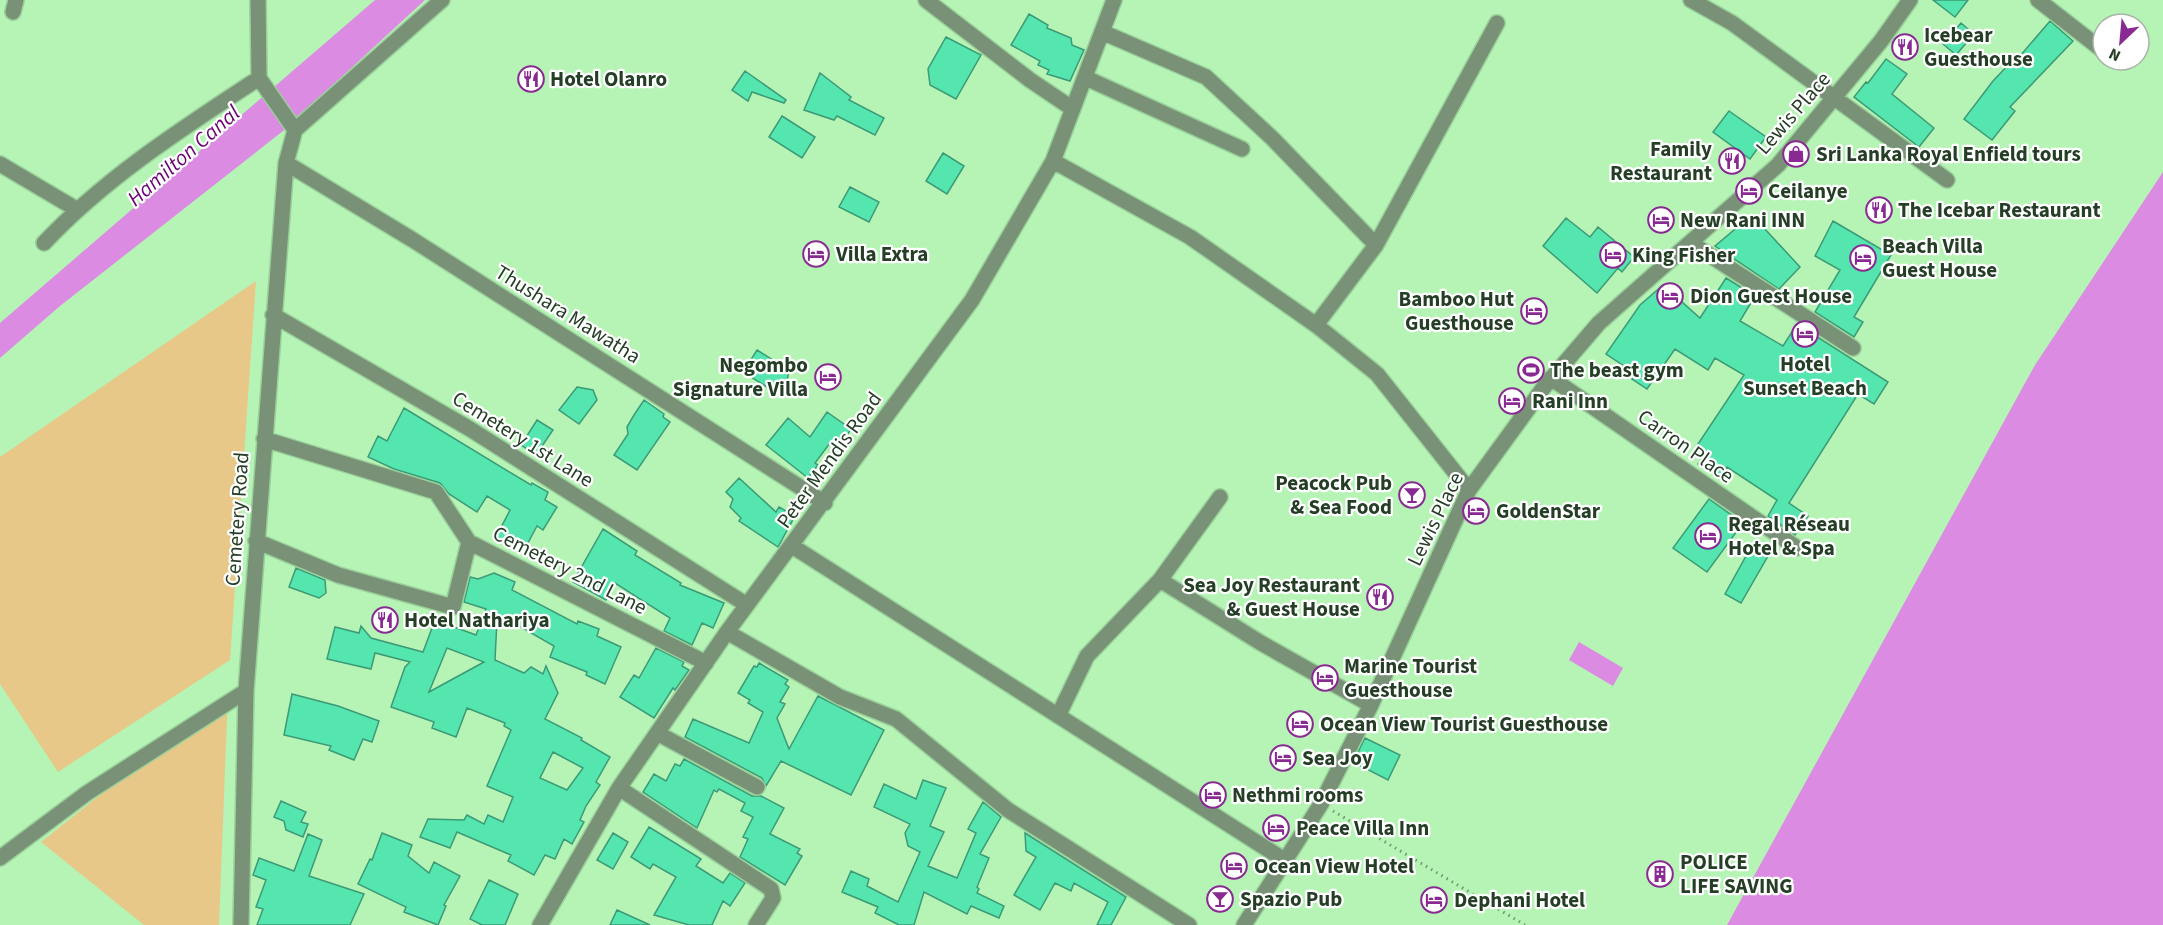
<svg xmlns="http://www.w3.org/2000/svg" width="2163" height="925" viewBox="0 0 2163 925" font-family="'Source Sans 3',sans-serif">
	<rect width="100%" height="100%" fill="#b6f4b6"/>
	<path fill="#e7c888" d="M256,281L230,660L58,772L0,684V457Z
		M228,693L219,925H144L41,842Z"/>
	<path fill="#db8be1" d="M375,0H425L283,131L60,306L0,358V323Z
		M2163,172V925H1727L2035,365Z
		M1579,642L1623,668L1613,686L1569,660Z"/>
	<path fill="#55e5af" stroke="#3c9a76" stroke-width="1.5" fill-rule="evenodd" d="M1933,0H1968L1955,17Z
		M1029,14L1048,25L1047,28L1071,38L1072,45L1084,50L1070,81L1047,74L1049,70L1038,65L1040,61L1011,45Z
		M2050,21L2073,41L2010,107L2015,111L1992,140L1964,119L1993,81L2012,61L2014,63Z
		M1961,23L1974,34L1956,55L1943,44Z
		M946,37L981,55L956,99L930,85L928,69Z
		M1886,59L1907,74L1892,94L1934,128L1919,147L1854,97L1866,82L1868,83Z
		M745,71L786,100L784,103L752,92L748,101L732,90Z
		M820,73L851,97L849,100L884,118L875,135L837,116L834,120L804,110Z
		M1729,111L1766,137L1750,159L1713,132Z
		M782,116L815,137L802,158L769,137Z
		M943,153L964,166L947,194L926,181Z
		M850,187L879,202L869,222L839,207Z
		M1752,215L1800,267L1779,289L1715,246Z
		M1566,218L1590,237L1598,227L1634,257L1622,272L1618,268L1597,293L1543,246Z
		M1833,221L1891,255L1854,317L1863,322L1854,337L1815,312L1840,270L1815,256Z
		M1726,278L1755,296L1740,321L1783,346L1797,324L1888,382L1874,404L1858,394L1789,503L1808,516L1795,535L1768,516L1777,500L1727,467L1719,477L1698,464L1706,453L1696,447L1744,375L1715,358L1708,370L1675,349L1647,389L1632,379L1636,374L1606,354L1640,305L1663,285L1700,318Z
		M757,350L789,370L787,381L778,394L743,372Z
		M577,387L593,390L597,400L579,424L559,410Z
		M644,400L664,414L663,417L670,422L637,470L614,455L628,434L627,427L634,415Z
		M404,408L531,485L532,483L548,492L545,500L557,507L543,530L537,526L522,554L495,539L510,510L487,496L477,512L449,494L440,483L394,469L368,457L378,436L387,441Z
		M827,412L851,429L846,437L851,441L843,452L830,443L815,463L818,465L808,478L766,445L788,418L810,437Z
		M537,420L553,430L536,455L521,445Z
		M739,478L776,512L779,507L795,516L778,547L739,521L741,518L730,507L733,499L726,492Z
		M1709,499L1740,521V527L1707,572L1673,548Z
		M603,529L637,551L635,555L681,583L680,585L724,603L713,628L702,623L692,645L664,631L670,618L615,583L606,600L573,582Z
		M1751,547L1768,556L1741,603L1725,594Z
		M296,568L325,580L326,593L319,598L289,587Z
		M494,573L515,582L512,590L577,624L578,621L599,629L597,636L621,647L605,684L586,675L587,672L550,657L554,646L507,619L505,623L497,620L495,660L524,673L531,667L543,674L546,666L558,693L545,719L582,738L581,740L610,757L596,782L600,785L586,806L580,820L584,822L572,844L564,839L555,859L545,855L534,875L508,861L511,855L457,832L450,848L420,837L428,819L464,820L467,815L484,824L488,815L503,822L513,797L487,786L511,730L504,726L505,723L467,708L456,737L432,728L434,722L391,707L405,667L410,662L375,653L371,669L327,659L335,627L359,633L361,626L371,638L423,652L435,620L476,635L486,609L464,602L470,577L478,579ZM447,648L484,662L429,692ZM553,752L583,768L567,790L540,778Z
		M656,648L684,662L682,666L689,670L675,690L673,688L654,718L620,697L634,675L639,678Z
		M759,663L788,680L785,684L789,687L780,702L785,704L777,718L789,749L818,696L884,730L851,795L781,761L766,786L762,778L685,737L693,719L749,743L763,712L748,703L750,700L738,693L754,666L757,667Z
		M292,694L338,706L379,721L372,742L363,739L354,760L329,750L331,746L284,735Z
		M1365,738L1400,755L1388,780L1353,762Z
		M684,759L752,796H761L784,808L770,834L800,849L797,853L802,856L785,885L740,857L748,839L743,837L753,817L741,811L745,803L719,789L717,792L714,790L697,828L643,792L654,774L666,781L675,764L680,766Z
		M923,780L946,788L930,826L944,832L928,866L957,878L976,833L968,829L983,802L1001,817L980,854L989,858L977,887L979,889L977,893L1004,906L999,918L971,906L967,914L924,892L914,925H899L875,913L878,907L842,892L851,871L869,879L867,886L898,902L920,852L908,846L905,833L910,824L874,807L884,784L916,799Z
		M281,801L306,812L301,822L308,824L303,837L286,830L284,821L274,817Z
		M649,827L701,859L696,866L723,883L730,873L745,883L730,906L723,901L712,925H689L654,915L676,877L653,864L650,869L631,857Z
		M382,833L412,845L408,856L429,873L434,862L460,876L444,905L446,906L438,925L404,912L406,907L358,884L370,859L372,860Z
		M613,833L628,842L613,869L597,860Z
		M1025,833L1126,897L1111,925H1097L1108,902L1074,883L1071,891L1055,883L1040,910L1014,895L1036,857L1026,851Z
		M308,834L322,840L309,876L364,894L350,925H257L263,909L256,907L266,880L253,875L259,858L294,871Z
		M489,880L518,894L505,925H482L470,919Z
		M617,910L650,925H610Z"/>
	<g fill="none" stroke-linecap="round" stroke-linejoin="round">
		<g stroke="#99d099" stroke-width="18">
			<path id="minor" d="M926,0L1030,80L1073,109
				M1691,0L1732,23L1947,180
				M2038,0L2101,49
				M13,12L16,0
				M1102,32L1206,77L1272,138L1376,245
				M1086,78L1242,149
				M295,130L442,0
				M1053,161L1190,237L1316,325L1377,374L1469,490
				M286,163L413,240L825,503
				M0,164L76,209
				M44,243C106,177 183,128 259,78
				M1691,243L1853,348
				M273,315L470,429L747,605
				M1316,325L1376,245L1497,23
				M1551,378L1797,548
				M264,439L436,492L469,542L706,663
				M256,541L338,575L453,607L469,542
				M792,546L1286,861
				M1160,580L1261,643L1371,705
				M727,632L840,697L896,719L1008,810L1189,925
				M1058,716L1087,656L1160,580L1220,497
				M657,733L757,787
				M619,788L771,889L773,898L756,925
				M0,858L87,793L246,691
				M241,925L246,691L286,163L295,130L259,78L258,0
				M540,925L619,788L727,632L972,300L1053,161L1114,0
				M1244,925L1321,804L1371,705L1469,490L1544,387L1599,323L1778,165L1881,41L1910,0"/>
		</g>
		<path stroke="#6e9a6e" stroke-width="3" stroke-dasharray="1.5 4.5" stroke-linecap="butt" d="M1333,811L1525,925"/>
		<use href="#minor" stroke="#789177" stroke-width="15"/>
	</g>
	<defs>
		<g id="restaurant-ring" transform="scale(1.35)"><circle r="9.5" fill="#fff" stroke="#892992" stroke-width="1.5"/><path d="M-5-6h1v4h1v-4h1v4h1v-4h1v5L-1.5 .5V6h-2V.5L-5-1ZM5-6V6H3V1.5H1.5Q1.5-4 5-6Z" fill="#892992"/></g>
		<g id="shop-ring" transform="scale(1.35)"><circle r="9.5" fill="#fff" stroke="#892992" stroke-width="1.5"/><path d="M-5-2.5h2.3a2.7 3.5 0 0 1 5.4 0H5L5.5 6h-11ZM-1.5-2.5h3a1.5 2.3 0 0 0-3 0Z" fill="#892992"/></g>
		<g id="hotel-ring" transform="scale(1.35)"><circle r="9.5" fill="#fff" stroke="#892992" stroke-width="1.5"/><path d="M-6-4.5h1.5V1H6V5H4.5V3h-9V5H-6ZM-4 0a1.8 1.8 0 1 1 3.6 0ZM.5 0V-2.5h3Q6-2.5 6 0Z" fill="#892992"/></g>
		<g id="stadium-ring" transform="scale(1.35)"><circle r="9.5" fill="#fff" stroke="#892992" stroke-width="1.5"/><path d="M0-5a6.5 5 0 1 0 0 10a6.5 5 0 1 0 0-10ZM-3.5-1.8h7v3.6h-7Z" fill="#892992"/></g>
		<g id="bar-ring" transform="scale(1.35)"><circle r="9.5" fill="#fff" stroke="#892992" stroke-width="1.5"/><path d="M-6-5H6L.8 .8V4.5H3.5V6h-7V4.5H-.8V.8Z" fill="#892992"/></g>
		<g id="building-ring" transform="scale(1.35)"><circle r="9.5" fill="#fff" stroke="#892992" stroke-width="1.5"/><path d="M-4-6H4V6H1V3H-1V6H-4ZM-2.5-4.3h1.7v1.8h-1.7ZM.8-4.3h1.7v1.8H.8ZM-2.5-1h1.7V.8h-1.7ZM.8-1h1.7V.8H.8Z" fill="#892992"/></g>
	</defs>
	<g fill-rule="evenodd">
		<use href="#restaurant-ring" x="1905" y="47"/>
		<use href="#restaurant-ring" x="531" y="79"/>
		<use href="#shop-ring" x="1796" y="154"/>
		<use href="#restaurant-ring" x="1732" y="161"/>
		<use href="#hotel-ring" x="1749" y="191"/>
		<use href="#restaurant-ring" x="1879" y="210"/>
		<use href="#hotel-ring" x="1661" y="220"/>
		<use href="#hotel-ring" x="816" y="254"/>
		<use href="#hotel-ring" x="1613" y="255"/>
		<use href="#hotel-ring" x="1863" y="258"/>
		<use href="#hotel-ring" x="1670" y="296"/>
		<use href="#hotel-ring" x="1534" y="311"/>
		<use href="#hotel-ring" x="1805" y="334"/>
		<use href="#stadium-ring" x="1531" y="370"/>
		<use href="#hotel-ring" x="828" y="377"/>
		<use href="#hotel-ring" x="1512" y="401"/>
		<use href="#bar-ring" x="1412" y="495"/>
		<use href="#hotel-ring" x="1476" y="511"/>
		<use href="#hotel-ring" x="1708" y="536"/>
		<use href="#restaurant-ring" x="1380" y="597"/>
		<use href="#restaurant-ring" x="385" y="620"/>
		<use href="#hotel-ring" x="1325" y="678"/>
		<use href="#hotel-ring" x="1300" y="724"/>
		<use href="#hotel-ring" x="1283" y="758"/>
		<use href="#hotel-ring" x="1213" y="795"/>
		<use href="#hotel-ring" x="1276" y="828"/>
		<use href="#hotel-ring" x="1234" y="866"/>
		<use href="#building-ring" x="1660" y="874"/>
		<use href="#bar-ring" x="1220" y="899"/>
		<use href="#hotel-ring" x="1434" y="900"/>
	</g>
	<g text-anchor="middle" stroke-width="4.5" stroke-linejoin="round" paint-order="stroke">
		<g font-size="21" font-weight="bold" fill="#253e26" stroke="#fff" text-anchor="start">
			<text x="1924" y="42">Icebear<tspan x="1924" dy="24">Guesthouse</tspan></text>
			<text x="550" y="86">Hotel Olanro</text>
			<text x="1712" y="156" text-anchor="end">Family<tspan x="1712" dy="24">Restaurant</tspan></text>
			<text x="1816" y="161">Sri Lanka Royal Enfield tours</text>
			<text x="1768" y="198">Ceilanye</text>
			<text x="1898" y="217">The Icebar Restaurant</text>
			<text x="1680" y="227">New Rani INN</text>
			<text x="1882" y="253">Beach Villa<tspan x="1882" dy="24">Guest House</tspan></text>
			<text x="836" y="261">Villa Extra</text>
			<text x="1632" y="262">King Fisher</text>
			<text x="1690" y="303">Dion Guest House</text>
			<text x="1514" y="306" text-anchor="end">Bamboo Hut<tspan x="1514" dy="24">Guesthouse</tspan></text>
			<text x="1805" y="371" text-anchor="middle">Hotel<tspan x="1805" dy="24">Sunset Beach</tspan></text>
			<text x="808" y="372" text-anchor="end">Negombo<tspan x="808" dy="24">Signature Villa</tspan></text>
			<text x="1550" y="377">The beast gym</text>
			<text x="1532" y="408">Rani Inn</text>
			<text x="1392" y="490" text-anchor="end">Peacock Pub<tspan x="1392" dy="24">&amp; Sea Food</tspan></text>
			<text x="1496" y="518">GoldenStar</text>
			<text x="1728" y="531">Regal Réseau<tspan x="1728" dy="24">Hotel &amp; Spa</tspan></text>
			<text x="1360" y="592" text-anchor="end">Sea Joy Restaurant<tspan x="1360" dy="24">&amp; Guest House</tspan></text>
			<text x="404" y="627">Hotel Nathariya</text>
			<text x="1344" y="673">Marine Tourist<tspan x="1344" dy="24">Guesthouse</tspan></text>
			<text x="1320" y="731">Ocean View Tourist Guesthouse</text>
			<text x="1302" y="765">Sea Joy</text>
			<text x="1232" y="802">Nethmi rooms</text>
			<text x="1296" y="835">Peace Villa Inn</text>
			<text x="1680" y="869">POLICE<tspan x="1680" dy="24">LIFE SAVING</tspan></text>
			<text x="1254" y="873">Ocean View Hotel</text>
			<text x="1240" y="906">Spazio Pub</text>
			<text x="1454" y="907">Dephani Hotel</text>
		</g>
		<g font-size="21" fill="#253e26" stroke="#fff">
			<text transform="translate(1793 113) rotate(-49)" y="7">Lewis Place</text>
			<text transform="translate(568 314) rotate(32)" y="7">Thushara Mawatha</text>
			<text transform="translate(523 439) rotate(32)" y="7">Cemetery 1st Lane</text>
			<text transform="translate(1686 446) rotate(35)" y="7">Carron Place</text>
			<text transform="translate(829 460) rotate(-54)" y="7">Peter Mendis Road</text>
			<text transform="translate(237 519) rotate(-86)" y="7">Cemetery Road</text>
			<text transform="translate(1435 519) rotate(-64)" y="7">Lewis Place</text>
			<text transform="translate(570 570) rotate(27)" y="7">Cemetery 2nd Lane</text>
		</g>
		<g font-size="22" font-style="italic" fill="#6d0375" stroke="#fff">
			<text transform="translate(183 155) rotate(-41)" y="8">Hamilton Canal</text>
		</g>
	</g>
	<g transform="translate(2121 42) rotate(206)"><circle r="28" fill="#ffffff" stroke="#a8b2a8" stroke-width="1.5"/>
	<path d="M0-4.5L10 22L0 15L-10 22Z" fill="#892992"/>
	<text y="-9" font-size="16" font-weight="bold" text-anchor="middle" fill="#253e26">N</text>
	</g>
</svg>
